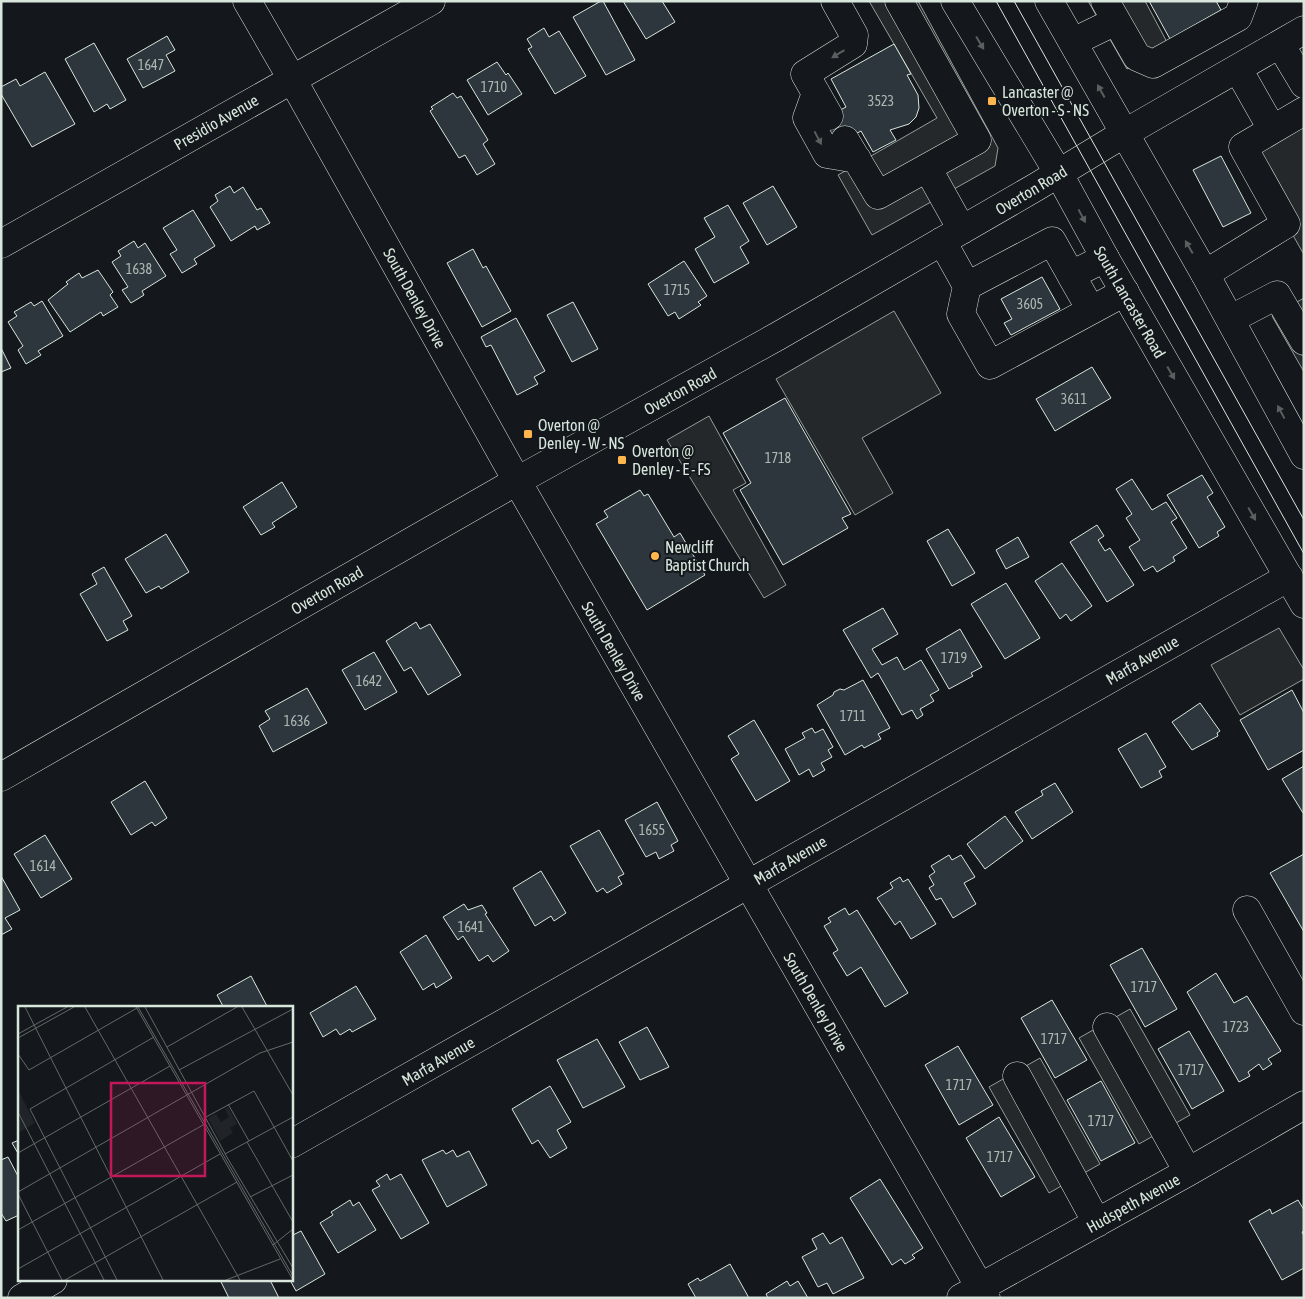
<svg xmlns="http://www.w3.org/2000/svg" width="1305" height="1299" viewBox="0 0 1305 1299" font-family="'Asap Condensed',sans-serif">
	<rect width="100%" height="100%" fill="#14181c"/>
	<path fill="#24282b" stroke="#939e99" d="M869,1H918L998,148L995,166L872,235L838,175L937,118Z
		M1088,1H1145L1168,44L1127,69Z
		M1304,110V253H1303L1243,147Z
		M1304,298V372L1272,316Z
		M894,311L941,393L862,438L893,493L855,515L776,379Z
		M709,416L746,483L733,490L786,585L764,598L667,440Z
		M1279,628L1304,670V679L1240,715L1211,665Z
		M1130,1009L1190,1115L1139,1144L1079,1038Z
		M1040,1058L1100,1164L1049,1193L989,1087Z"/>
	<path fill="#2c363c" stroke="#d8e6dc" d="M601,1H603L635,60L606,75L573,17Z
		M623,1H662L675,22L646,39Z
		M1149,1H1216L1221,10L1170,39Z
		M544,28L549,37L559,31L586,76L555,94L528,49L532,47L527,39Z
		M167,36L175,50L166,55L175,71L143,88L127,59Z
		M94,43L126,100L110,109L107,104L94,112L65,59Z
		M894,44L911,74L907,75L918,95L919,108L916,117L909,124L890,130L896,140L873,152L861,131L830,148L816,123L846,107L831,79Z
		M497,62L506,75L508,73L522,94L488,115L467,80Z
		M45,72L75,124L32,147L1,94V87L16,79L20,86Z
		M453,93L457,98L461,96L488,140L483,144L495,164L477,175L465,155L459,158L430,111L433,109L431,107Z
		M1221,156L1251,213L1223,227L1193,170Z
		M230,186L234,193L243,187L257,210L261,208L270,223L257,230L255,226L231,241L210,207L218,201L215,195Z
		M773,186L797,227L767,245L743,203Z
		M728,205L749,241L740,247L749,263L714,283L695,249L715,237L704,218Z
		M193,210L215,246L194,259L197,264L182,273L170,254L177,250L163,228Z
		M134,241L138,248L145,243L166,276L142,291L144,295L131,303L122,290L128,287L112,262L121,256L118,251Z
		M473,249L483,268L486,266L511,311L482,327L447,263Z
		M684,261L707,296L698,302L701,305L679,319L675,312L668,316L648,284Z
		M98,270L113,292L110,295L118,307L103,316L101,312L70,332L48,300L68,284L66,282L79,273L82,278Z
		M1042,277L1060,309L1011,335L1004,323L1012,319L1001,299Z
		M42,301L63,336L38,351L41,355L26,364L18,350L23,346L8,322L17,316L14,312L31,302L34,306Z
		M573,302L598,349L572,362L547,315Z
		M516,318L545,371L534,377L538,384L517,395L491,345L486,347L481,337Z
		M1,348L11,368L1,372Z
		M1092,367L1111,398L1055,431L1036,399Z
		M785,398L851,514L842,518L848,528L783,565L740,490L751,483L723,433Z
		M1202,475L1213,493L1207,497L1225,527L1217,532L1219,536L1199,548L1167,495Z
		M1132,479L1152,510L1166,502L1177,518L1171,522L1187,548L1173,557L1175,561L1157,572L1153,566L1144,571L1129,547L1140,540L1126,518L1132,514L1116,489Z
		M282,482L297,507L272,523L275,527L261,535L243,507Z
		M640,490L644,496L648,494L674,537L680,533L705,575L647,610L596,524L608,517L604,511Z
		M1097,525L1104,536L1098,540L1105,551L1110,548L1134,585L1107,602L1070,542Z
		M948,529L975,573L952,586L927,541Z
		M166,534L189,572L161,589L159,586L146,593L125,559Z
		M1018,537L1029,557L1006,569L996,550Z
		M1062,563L1092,606L1071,621L1066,614L1060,619L1035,581Z
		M104,567L132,616L123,621L128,630L107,641L80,594L97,584L92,574Z
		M1006,583L1040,638L1005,659L971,604Z
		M883,608L898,634L872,649L882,665L897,657L904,670L921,660L939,690L930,695L934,701L920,709L923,715L917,719L912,710L902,715L878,673L871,678L843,630Z
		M416,622L420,629L430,624L461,675L428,695L411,667L404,671L386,641Z
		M960,629L982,667L971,673L973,676L949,689L926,649Z
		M374,652L397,692L365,710L342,670Z
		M863,680L890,728L878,734L881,739L864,748L862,745L845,755L817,705L833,695L834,692L840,689L844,690Z
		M307,688L327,723L273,752L259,726L270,719L265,711Z
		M1292,690L1304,713V750L1268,770L1240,720Z
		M1200,703L1220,731L1217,733L1218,736L1192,750L1172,722Z
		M754,720L790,781L756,801L731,759L739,754L728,736Z
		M812,728L815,733L823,729L833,747L828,750L832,757L821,763L825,770L813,777L809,769L799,775L785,749L805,738L802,733Z
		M1146,733L1166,767L1159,771L1162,777L1141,788L1118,749Z
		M1304,766V813H1303L1282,779Z
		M145,781L167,818L155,826L152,822L131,835L111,802Z
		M1055,783L1073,812L1032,839L1015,812L1043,795L1041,791Z
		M657,802L678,841L671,845L674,851L659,859L656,852L646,857L625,820Z
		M1005,816L1023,841L985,869L967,844Z
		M599,830L624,874L618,877L622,884L607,893L603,888L597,892L570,846Z
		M45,835L72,879L41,898L14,854Z
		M1304,854V932L1270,873Z
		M949,855L952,860L961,855L975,877L964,883L976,904L953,918L941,898L936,900L929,888L934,885L929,876L935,872L931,866Z
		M541,871L566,913L554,921L551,916L535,926L513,888Z
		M1,876L20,910L5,918L12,929L1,935Z
		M900,877L903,882L908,879L936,924L911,939L900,921L895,925L877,898L893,888L890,883Z
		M464,904L468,910L482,905L487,913L485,914L509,951L493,962L488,955L479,961L463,936L458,940L443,917Z
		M845,908L849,915L857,910L908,993L885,1007L861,967L847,976L833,953L838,950L824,926L831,922L828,918Z
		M426,935L452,978L436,988L434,983L423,990L400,952Z
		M1142,948L1177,1009L1145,1027L1110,965Z
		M1216,973L1234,1003L1247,996L1281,1051L1268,1059L1272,1064L1263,1070L1259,1064L1248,1072L1250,1076L1239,1082L1187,992Z
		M251,976L268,1008H224L217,995Z
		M356,986L376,1019L352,1032L350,1029L340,1035L336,1029L323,1037L310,1013Z
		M1052,1000L1087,1060L1055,1078L1021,1018Z
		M647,1027L669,1067L640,1080L619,1042Z
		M1189,1031L1224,1091L1192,1109L1158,1049Z
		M597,1039L625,1087L583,1108L557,1060Z
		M958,1046L993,1105L959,1125L925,1065Z
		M1101,1081L1135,1143L1101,1161L1067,1100Z
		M550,1086L571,1122L557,1130L567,1148L550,1158L538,1140L532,1144L512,1109Z
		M999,1117L1035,1177L1001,1197L966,1138Z
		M19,1140V1155L12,1143Z
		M443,1150L446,1154L453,1150L457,1157L469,1151L487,1185L447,1207L422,1160Z
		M8,1157L19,1178V1215L6,1221L1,1213V1160Z
		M387,1174L390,1180L401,1174L429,1223L401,1239L372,1190L380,1186L376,1181Z
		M880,1179L923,1248L912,1255L915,1258L905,1264L901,1259L892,1265L850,1198Z
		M350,1200L353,1206L359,1202L376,1230L338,1253L320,1223L333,1215L331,1212Z
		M1298,1200L1304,1210V1231L1302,1232L1304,1236V1268L1282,1280L1249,1221L1270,1209L1272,1214Z
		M301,1231L325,1274L296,1291L290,1280L291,1236Z
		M823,1233L830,1244L842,1237L864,1278L833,1294L827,1283L818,1287L802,1257L817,1249L812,1239Z
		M730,1264L749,1298H696L688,1284L698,1278L700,1281Z
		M220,1280H270L279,1298H229Z
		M787,1281L790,1286L798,1281L808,1298H768L766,1294Z"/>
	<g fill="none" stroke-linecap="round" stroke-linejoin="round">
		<g stroke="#d8e6dc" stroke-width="29">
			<path id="minor" d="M247,1L292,79L517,481L986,1298
				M1105,1L1137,57L1153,64L1238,17L1244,1
				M1073,42L1116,21
				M1280,44L1304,84
				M1238,69L1272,129
				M816,93L807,118L827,154L857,159
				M829,116L805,74L853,44L854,35L835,1
				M845,140L878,195L977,140L899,1
				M928,169L962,230
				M942,241L967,286L961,314L990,365L1125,292
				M1,244L431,1
				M1205,274L1286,224L1243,147L1304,111
				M967,286L1052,241L1071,275
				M1091,310L1071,275L1105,258
				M1231,319L1277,295L1304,341
				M1,777L517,481L778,336L1036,187L1125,133L1304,30
				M1247,910L1304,1011
				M1107,1027L1188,1172
				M1017,1076L1097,1223
				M291,1144L1289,577
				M22,1298L53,1280
				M961,1298L1188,1172L1304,1105"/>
		</g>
		<g stroke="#d8e6dc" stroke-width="29">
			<path id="major" d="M955,1L1059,174L1105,258L1304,604
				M1049,1L1205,274L1304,455"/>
		</g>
		<use href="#minor" stroke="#14181c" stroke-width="28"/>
		<use href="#major" stroke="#14181c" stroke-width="28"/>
		<path stroke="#d8e6dc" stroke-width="1" d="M996,1L1304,554
			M1014,1L1304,520"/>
	</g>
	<defs><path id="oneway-solid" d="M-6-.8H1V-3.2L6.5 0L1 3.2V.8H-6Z" transform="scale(1.25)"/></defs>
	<g fill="#59605f">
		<use href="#oneway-solid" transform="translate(980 43) rotate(59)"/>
		<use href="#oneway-solid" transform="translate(838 54) rotate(149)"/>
		<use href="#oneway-solid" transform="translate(1101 91) rotate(-119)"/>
		<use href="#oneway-solid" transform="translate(818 138) rotate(62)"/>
		<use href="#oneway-solid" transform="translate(1082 216) rotate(62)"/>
		<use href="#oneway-solid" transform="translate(1189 247) rotate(-120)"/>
		<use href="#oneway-solid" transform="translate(1171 373) rotate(60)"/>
		<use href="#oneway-solid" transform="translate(1281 412) rotate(-118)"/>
		<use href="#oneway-solid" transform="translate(1252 514) rotate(60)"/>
	</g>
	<g fill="#ffb74d" stroke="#14181c" stroke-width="2">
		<rect x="987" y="96" width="10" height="10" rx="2.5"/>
		<rect x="523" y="429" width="10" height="10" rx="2.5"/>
		<rect x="617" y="455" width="10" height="10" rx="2.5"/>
		<circle cx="655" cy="556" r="5"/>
	</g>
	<g text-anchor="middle" stroke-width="4" stroke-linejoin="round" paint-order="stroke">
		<g font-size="14" fill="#adbab4">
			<text x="151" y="70">1647</text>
			<text x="494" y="92">1710</text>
			<text x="881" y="106">3523</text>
			<text x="139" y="274">1638</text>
			<text x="677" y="295">1715</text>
			<text x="1030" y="309">3605</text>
			<text x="1074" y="404">3611</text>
			<text x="778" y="463">1718</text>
			<text x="954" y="663">1719</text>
			<text x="369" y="686">1642</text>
			<text x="853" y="721">1711</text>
			<text x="297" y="726">1636</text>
			<text x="652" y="835">1655</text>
			<text x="43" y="871">1614</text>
			<text x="471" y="932">1641</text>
			<text x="1144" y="992">1717</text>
			<text x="1236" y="1032">1723</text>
			<text x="1054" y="1044">1717</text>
			<text x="1191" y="1075">1717</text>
			<text x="959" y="1090">1717</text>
			<text x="1101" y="1126">1717</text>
			<text x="1000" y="1162">1717</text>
		</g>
		<g font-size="16" fill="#d8e6dc" stroke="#14181c" text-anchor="start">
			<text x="1002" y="98">Lancaster @<tspan x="1002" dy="18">Overton - S - NS</tspan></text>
			<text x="538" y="431">Overton @<tspan x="538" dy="18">Denley - W - NS</tspan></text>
			<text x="632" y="457">Overton @<tspan x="632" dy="18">Denley - E - FS</tspan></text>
			<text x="665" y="553">Newcliff<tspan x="665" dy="18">Baptist Church</tspan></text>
		</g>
		<g font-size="16" fill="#d8e6dc" stroke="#14181c">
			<text transform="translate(216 122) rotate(-30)" y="6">Presidio Avenue</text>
			<text transform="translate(1031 190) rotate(-31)" y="6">Overton Road</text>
			<text transform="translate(415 298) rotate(61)" y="6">South Denley Drive</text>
			<text transform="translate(1130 302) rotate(60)" y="6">South Lancaster Road</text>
			<text transform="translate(680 391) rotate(-29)" y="6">Overton Road</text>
			<text transform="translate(327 590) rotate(-30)" y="6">Overton Road</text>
			<text transform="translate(614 651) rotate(60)" y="6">South Denley Drive</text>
			<text transform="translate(1142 660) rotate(-30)" y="6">Marfa Avenue</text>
			<text transform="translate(790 860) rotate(-30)" y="6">Marfa Avenue</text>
			<text transform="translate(816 1002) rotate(60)" y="6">South Denley Drive</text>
			<text transform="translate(438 1061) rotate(-30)" y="6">Marfa Avenue</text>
			<text transform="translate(1133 1203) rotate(-29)" y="6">Hudspeth Avenue</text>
		</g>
	</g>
	<g transform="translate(18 1006)">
		<rect width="275" height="275" fill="#14181c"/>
		<path d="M0,84L17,117L0,127V115L4,112L0,103ZM210,101L219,118L212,122L215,127L202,135L190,112L198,108L203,116L211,111L207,103Z" fill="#202428"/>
		<path fill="none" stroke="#626a69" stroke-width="1" d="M7,1L145,274M67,1L222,274M118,1L275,274M120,1L275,270M127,1L210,153L275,262M224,1L275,89M0,28L49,1M0,32L56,1M149,41L219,1M0,48L11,64L119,2M161,64L275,3M210,98L231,135M0,106L86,274M188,111L236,85L275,155M229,136L275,216M0,147L152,60M207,148L275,111M0,186L242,47L275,36M0,188L44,274M232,191L275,169M0,224L185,119M255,239L275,223M0,263L202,148M47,274L219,176M99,274L12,103L136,31M208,274L262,253"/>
		<path fill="#c2185b" fill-opacity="0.15" stroke="#c2185b" stroke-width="2.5" d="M93,77H187V170H93Z"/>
		<rect width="275" height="275" fill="none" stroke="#d8e6dc" stroke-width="2.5"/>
	</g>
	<rect width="1305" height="1299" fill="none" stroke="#d8e6dc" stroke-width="5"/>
</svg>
